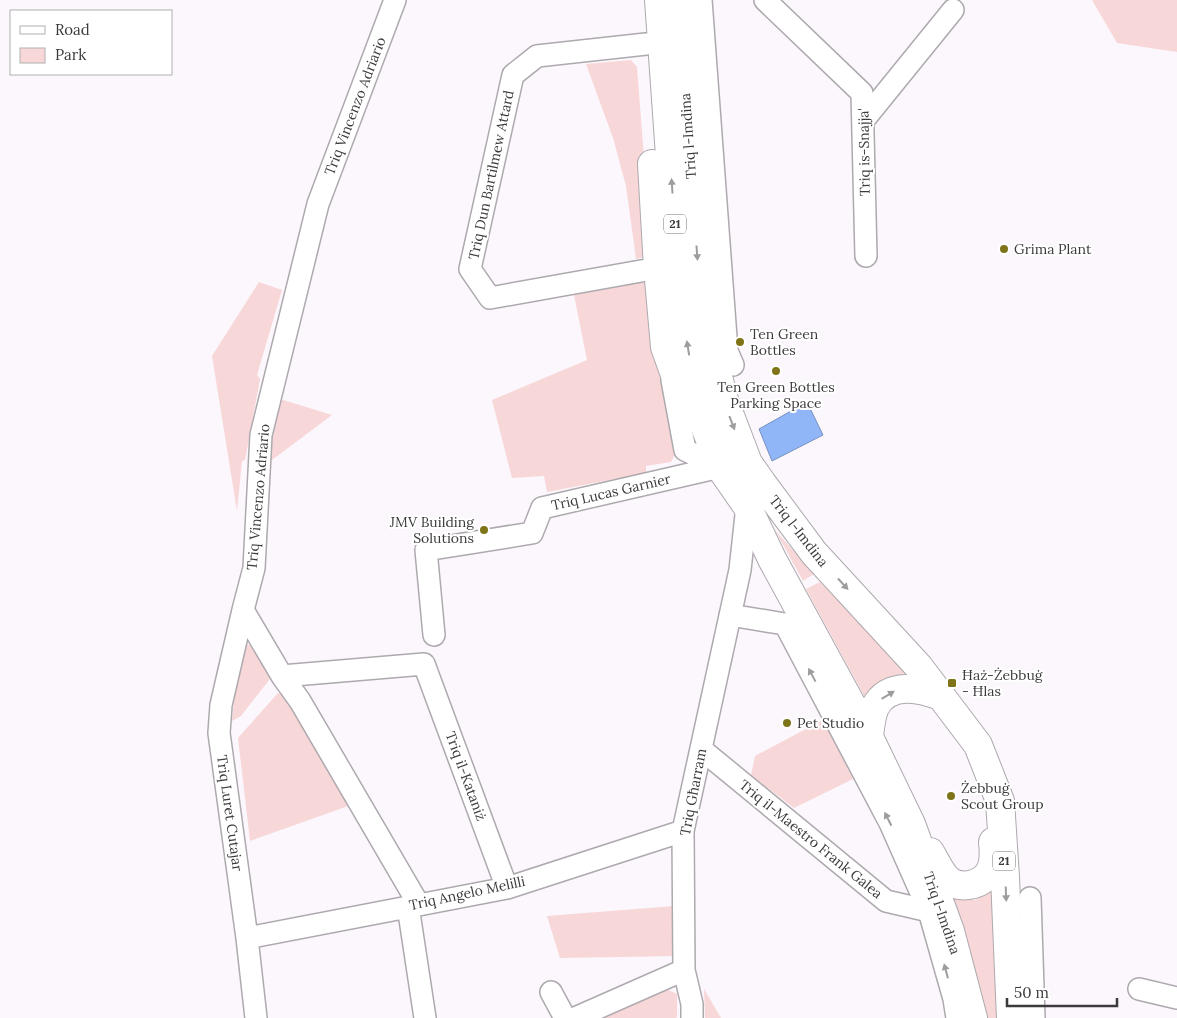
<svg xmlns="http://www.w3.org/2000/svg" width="1177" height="1018" viewBox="0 0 1177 1018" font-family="Lora,serif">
	<rect width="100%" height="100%" fill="#fbf7fc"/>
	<path fill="#f8d7d8" d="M1092,0H1177V52L1117,43Z
		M631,60L637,67L651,249L645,257L636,259L626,186L613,138L586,64Z
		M642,279L651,286L678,448L671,462L646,466V473L547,492L544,476L512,478L492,400L587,360L574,295Z
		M259,282L282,290L257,375L260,379L245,460L242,461L237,511L212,356Z
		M280,399L332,415L268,463Z
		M775,530L814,574L803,581Z
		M820,582L910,674C886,677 881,682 867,701L806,589Z
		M255,643L273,675L241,716L232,721L235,690L247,645Z
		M278,693L288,696L351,805L250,841L238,738Z
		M823,720L853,779L794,808L751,775L755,756Z
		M993,889L999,1018H982L947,894L975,900Z
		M674,906L677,956L560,958L547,916Z
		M664,988L677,994V1017L676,1018H599Z
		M704,989L721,1018H722H705Z"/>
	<path fill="#90b6f7" stroke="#7791bf" d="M807,402L823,435L772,461L759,429Z"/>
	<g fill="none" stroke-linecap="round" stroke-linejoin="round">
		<g stroke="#ada9ae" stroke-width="24">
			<path id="minor" d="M395,0L318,204L261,435L254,568L243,610L282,676L300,701L419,905
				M701,0L727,351L733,365
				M765,0L862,93L866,256
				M646,44L537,56L513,75L470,269L490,298L658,268
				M863,121L953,10
				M672,380L685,450L720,467
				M243,610L221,705L219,733L247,938L256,1018
				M730,615L785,624L890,823L929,911L954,999L957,1018
				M434,635L426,550L532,533L542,508L720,467
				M282,676L424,664L507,888
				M701,749L886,901L929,911
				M1030,898L1034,1018
				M408,906L425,1018
				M247,938L507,888L683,831
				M1139,989L1177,998
				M551,992L565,1018
				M575,1018L684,970
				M692,1018V1004L684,970L683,831L740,570L747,506"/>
		</g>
		<g stroke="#ada9ae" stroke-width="30">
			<path id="highway" d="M659,0L678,269L685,334L693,382L702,418L720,467L747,506L772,559L869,737L911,824L950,931L973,1018
				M680,0L698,268L709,342L724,400L748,463L762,483L814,553L919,667L978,745L1000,801L1005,877L1011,1018
				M652,164L658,268L665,347L683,397
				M869,737C870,727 871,716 875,707C889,681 921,688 942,697
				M930,852C935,860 940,872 947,879C959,890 980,886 989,873C994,865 994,851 993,842"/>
		</g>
		<use href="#minor" stroke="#fff" stroke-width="21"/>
		<use href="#highway" stroke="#fff" stroke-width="28"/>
	</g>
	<defs><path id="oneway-solid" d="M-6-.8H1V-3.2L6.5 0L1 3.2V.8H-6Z" transform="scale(1.25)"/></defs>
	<g fill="#9e9c9e">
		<use href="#oneway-solid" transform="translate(672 186) rotate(-94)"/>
		<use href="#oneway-solid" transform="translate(697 253) rotate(86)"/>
		<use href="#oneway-solid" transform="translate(688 348) rotate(-99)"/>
		<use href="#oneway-solid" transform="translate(732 423) rotate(69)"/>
		<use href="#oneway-solid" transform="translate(843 584) rotate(47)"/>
		<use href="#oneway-solid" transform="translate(812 675) rotate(-118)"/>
		<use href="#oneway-solid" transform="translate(888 695) rotate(-31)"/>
		<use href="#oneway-solid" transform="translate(888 819) rotate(-117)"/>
		<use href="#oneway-solid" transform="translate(1006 894) rotate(88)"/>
		<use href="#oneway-solid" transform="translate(946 971) rotate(-105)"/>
	</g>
	<g fill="#7f7417" stroke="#fff" stroke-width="2">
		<circle cx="1004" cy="249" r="5"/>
		<circle cx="740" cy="342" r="5"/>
		<circle cx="776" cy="371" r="5"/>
		<circle cx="484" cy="530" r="5"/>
		<rect x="947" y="678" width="10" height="10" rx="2.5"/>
		<circle cx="787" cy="723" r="5"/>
		<circle cx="951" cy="796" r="5"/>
	</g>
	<g text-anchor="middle" stroke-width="4" stroke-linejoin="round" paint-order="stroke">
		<g fill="#fff" stroke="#767576" stroke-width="1">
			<rect x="664" y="214.5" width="22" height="19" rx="4"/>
			<rect x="993" y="851.5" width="22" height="19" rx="4"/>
		</g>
		<g font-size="12" font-weight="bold" fill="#3c3a3c">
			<text x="675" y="228">21</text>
			<text x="1004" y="865">21</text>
		</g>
		<g font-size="14" fill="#3c3a3c" stroke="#fff">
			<text transform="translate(355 106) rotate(-69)" y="5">Triq Vincenzo Adriario</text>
			<text transform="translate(688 136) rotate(-94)" y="5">Triq l-Imdina</text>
			<text transform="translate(864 152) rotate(-91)" y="5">Triq is-Snajja'</text>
			<text transform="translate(491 175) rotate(-78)" y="5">Triq Dun Bartilmew Attard</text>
			<text transform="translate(611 492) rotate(-13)" y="5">Triq Lucas Garnier</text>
			<text transform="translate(258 497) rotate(-85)" y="5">Triq Vincenzo Adriario</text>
			<text transform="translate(799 531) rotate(52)" y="5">Triq l-Imdina</text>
			<text transform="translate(466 776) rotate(70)" y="5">Triq il-Kataniż</text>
			<text transform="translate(693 792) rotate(-79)" y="5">Triq Għarram</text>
			<text transform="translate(230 813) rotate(82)" y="5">Triq Luret Cutajar</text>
			<text transform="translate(811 839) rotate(39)" y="5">Triq il-Maestro Frank Galea</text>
			<text transform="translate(467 893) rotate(-12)" y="5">Triq Angelo Melilli</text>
			<text transform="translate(942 913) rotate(71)" y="5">Triq l-Imdina</text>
		</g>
		<g font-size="14" fill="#3c3a3c" stroke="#fff" text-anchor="start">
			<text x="1014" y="254">Grima Plant</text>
			<text x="750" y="339">Ten Green<tspan x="750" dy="16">Bottles</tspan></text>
			<text x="776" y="392" text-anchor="middle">Ten Green Bottles<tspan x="776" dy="16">Parking Space</tspan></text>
			<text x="474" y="527" text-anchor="end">JMV Building<tspan x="474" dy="16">Solutions</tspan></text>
			<text x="962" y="680">Ħaż-Żebbuġ<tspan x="962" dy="16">- Ħlas</tspan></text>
			<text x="797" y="728">Pet Studio</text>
			<text x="961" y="793">Żebbuġ<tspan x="961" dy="16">Scout Group</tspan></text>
		</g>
	</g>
	<rect x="10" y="10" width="162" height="65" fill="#ffffff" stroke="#b1b0b1"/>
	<rect x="20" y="26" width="25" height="8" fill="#ffffff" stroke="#b1b0b1"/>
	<text x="55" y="35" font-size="15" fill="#3c3a3c">Road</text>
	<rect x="20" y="48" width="25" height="15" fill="#f8d7d8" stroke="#b1b0b1"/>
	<text x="55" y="60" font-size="15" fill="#3c3a3c">Park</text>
	<path d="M1007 998v8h110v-8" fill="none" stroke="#3c3a3c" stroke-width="2.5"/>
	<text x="1014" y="998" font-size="15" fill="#3c3a3c" stroke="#ffffff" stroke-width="4" paint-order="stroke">50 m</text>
</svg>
